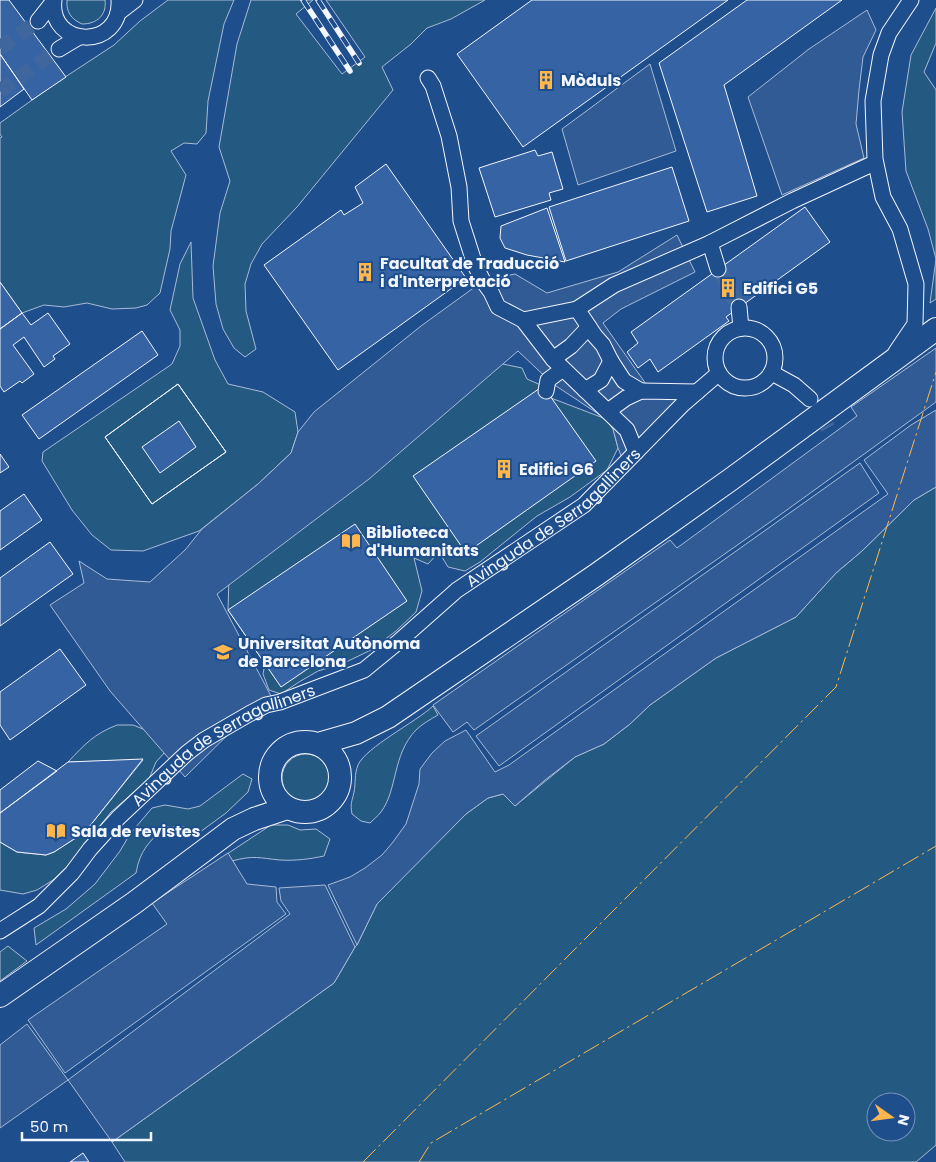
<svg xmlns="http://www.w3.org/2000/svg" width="936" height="1162" viewBox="0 0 936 1162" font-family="Poppins,sans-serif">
	<rect width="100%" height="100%" fill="#1f4e8c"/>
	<path fill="#245a82" stroke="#a8bbd7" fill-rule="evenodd" d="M67,0H105C107,15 97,24 82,24C71,19 66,12 67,0Z
		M168,0H234L224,24L208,101L206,133L197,144L184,143L171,151L186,175L171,231L170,249L160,293L147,305L136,308L112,309L87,303L64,307L44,305L22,313L0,282V138L2,137L0,134V123L53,85L114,45L140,21Z
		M251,0H313L296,14L342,74L365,57L326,0H485L451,19L427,28L411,44L382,67L393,90L297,207L262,244L251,264L245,284L246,311L256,349L245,357L234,348L223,329L216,304L213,266L220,213L230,181L219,147L237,44Z
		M936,8V43L924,72L936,90V299L930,303L936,259L928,229L906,171L902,112L911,55Z
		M191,242L193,298L215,360L228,384L263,392L295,412L298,432L291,453L258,484L199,531L143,551L111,550L92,535L72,510L42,461L43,452L172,364L180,346V330L170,310L180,264Z
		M498,363L522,368L527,379L543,386L551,398L606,419L613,429L618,448L607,470L570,497L537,516L480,562L465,571L448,567L439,552L428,564L414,558L422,591L416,612L396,631L371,650L344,663L318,671L299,682L281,694L269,690L263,674L265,664L228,610L229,577Z
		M936,487V1145L916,1162H125L112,1142L334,983L355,947L357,945L377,904L394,886L466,814L488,798L503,794L515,806L575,757L604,744L630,724L650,705L716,658L796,617L836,573L862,551L914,500ZM876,1102H906V1132H876Z
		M433,706L438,715C431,719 422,724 416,730C392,755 398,789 381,812C378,816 374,819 370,823L361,821L352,814C350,803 352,802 354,792C356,782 354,775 358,765C366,747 416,722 433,706Z
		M117,725H133L153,733L165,752L156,762L149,779L111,812L67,867L53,880L37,890L23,894L0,890V842L17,852L46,855L54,852L85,832L143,760L68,762C85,744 94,734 117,725Z
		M282 778a24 24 0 1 1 48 0a24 24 0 1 1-48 0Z
		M243,774L252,779L248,792L226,813L200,832L184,827H165C149,842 140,850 136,873L36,945L34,928L66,909L95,884L120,851L130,834L152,808L165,805L188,809L200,806Z
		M271,825H288L300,830L316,829L330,839L324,856C310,859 295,861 280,860C259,858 254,855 232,861L224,856Z
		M8,946L27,961L0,981V952Z"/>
	<path fill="#305b95" stroke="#a8bbd7" d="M867,10L876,30L863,57L859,90L856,124L864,158L782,195L748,97L809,49Z
		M650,64L676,151L578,185L562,129Z
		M677,235L695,272L621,309L603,323L646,384L683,404L624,463L618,448L613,429L606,419L553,384L518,351L369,479L217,594L271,696L249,714L185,777L110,691L50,605L84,583L79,561L107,579L150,582L185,550L202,529L258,484L291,453L298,432L314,412L421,326L483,281L515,274L547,293L618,272Z
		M936,348V402L773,520L474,730L467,722L453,732L433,705L670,540L677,548L857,416L851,407Z
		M936,410V487L914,500L862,551L836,573L796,617L716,658L650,705L630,724L604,744L575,757L545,780L515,806L503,794L488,798L466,814L377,904L357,945L328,885L350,877L365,868L382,855L393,842L406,824L419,784L420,769L432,753L445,741L466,730L495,772L509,765L888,494L864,460L911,425Z
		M860,463L879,493L499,766L476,736Z
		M228,853L247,884L276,887L277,902L286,914L65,1073L28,1020L167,924L152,903Z
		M325,885L355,947L334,983L112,1142L68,1080L0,1128V1045L27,1024L68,1080L290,914L281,901L279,888Z"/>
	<path fill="#3563a3" stroke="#f2f6ff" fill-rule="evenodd" d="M0,0H9L66,77L32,100L0,54Z
		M532,0H728L523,147L457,54Z
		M747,0H842L724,85L757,196L707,212L659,63Z
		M0,54L24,89L0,107Z
		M535,150L538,156L552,152L563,189L549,193L551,200L495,217L479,168Z
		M386,164L466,278L338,370L264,265L341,210L344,215L363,203L355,187Z
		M672,167L689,221L566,261L549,207Z
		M805,207L830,242L726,317L729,321L658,372L650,359L638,368L627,352L638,343L631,332Z
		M547,208L565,262L527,255L505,248L500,238L501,226Z
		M0,282L22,313L0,329Z
		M22,313L31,325L48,313L70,344L53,356L55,359L44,367L24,337L13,345L34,374L22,383L20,381L4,392L0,386V329Z
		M142,331L158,355L39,439L22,415Z
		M178,384L226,452L152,504L105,437ZM179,421L196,447L160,473L142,447Z
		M178,384L226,452L152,504L105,437Z
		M543,386L596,461L466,553L413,476Z
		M0,454L9,467L0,473Z
		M24,494L42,520L0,550V511Z
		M355,524L407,601L281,687L228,610Z
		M50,542L73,574L0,626V578Z
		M60,649L86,685L10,740L0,725V692Z
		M143,759L85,832L54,852L46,855L17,852L0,842V813L68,762Z
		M38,761L57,771L0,813V790Z
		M83,1153L89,1162H70Z"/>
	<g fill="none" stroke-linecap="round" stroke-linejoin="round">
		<path stroke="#3f679d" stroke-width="15" stroke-dasharray="15 8" stroke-linecap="butt" d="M0,48L38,21
			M0,91L59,49
			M718,269L739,307
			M815,406L828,428"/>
		<g stroke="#f2f6ff" stroke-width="17">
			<g id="street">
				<path d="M54,0C48,48 122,51 119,0"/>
				<path d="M118,13L135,0"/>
				<path d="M38,21L53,2"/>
				<path d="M59,49L79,37"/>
				<path d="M428,78L433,86L449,136L459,187L461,221L475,265L483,281L491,292L498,307L523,320L553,359L627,430L636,452"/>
				<path d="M710,243L718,269"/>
				<path d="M739,307L741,328"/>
				<path d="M577,309L595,336L603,345L611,361L624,381L641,391"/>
				<path d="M523,320L577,309L614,285L710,243L792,201L870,165"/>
				<circle cx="745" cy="358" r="30"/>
				<path d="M896,352L915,324L916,284L900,229L883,197L875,159L873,101L881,55L889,33L911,0"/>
				<path d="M553,359L571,346L589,327"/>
				<path d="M772,373L794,385L810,399"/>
				<path d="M585,390L601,380L611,361"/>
				<path d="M546,391L548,380L563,369"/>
				<path d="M608,411L626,398L641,391L697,392"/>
				<path id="s1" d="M0,931L39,906L72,873L90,849L118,818L187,753L204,740L249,714L266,705L280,702L364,670L397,643L457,590L584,505L683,404L719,373"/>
			</g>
		</g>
		<g stroke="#f2f6ff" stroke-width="24">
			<path id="secondary" d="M270 777a35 35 0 1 1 70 0a35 35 0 1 1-70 0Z
				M318,744L356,733L388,717L596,575L730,480L936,329
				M0,996L134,903L233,829L254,819L287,808"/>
		</g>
		<use href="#street" stroke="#1f4e8c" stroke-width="15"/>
		<use href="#secondary" stroke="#1f4e8c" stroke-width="22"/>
		<g stroke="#f2f6ff" stroke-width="5.5">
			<path id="rail" d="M303,0L350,71
				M318,0L359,63"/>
		</g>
		<use href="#rail" stroke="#1f4e8c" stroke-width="4" stroke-dasharray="11" stroke-linecap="butt"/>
		<path stroke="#ffb74d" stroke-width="1" stroke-dasharray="18 4 2.5 4" stroke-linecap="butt" d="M363,1162L836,687L936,372
			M419,1162L431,1143L936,846"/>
	</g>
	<defs>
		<g id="building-bare" transform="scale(1.5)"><path d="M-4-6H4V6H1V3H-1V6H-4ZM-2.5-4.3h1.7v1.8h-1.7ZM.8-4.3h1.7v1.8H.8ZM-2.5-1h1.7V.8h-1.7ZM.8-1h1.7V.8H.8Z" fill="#ffb74d" stroke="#1f4e8c" stroke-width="2.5" paint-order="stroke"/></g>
		<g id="library-bare" transform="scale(1.5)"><path d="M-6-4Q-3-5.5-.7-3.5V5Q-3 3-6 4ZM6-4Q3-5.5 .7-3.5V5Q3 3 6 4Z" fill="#ffb74d" stroke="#1f4e8c" stroke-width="2.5" paint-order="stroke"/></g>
		<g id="university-bare" transform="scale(1.5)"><path d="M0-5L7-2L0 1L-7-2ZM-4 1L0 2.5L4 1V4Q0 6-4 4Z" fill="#ffb74d" stroke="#1f4e8c" stroke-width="2.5" paint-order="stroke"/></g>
	</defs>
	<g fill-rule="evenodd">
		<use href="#building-bare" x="546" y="80"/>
		<use href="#building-bare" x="365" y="272"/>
		<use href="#building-bare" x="728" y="288"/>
		<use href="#building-bare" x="504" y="469"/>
		<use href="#library-bare" x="351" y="541"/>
		<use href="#university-bare" x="223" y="652"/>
		<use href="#library-bare" x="56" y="831"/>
	</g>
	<g text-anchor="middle" stroke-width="4" stroke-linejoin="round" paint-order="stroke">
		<g font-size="16" font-weight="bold" fill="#f2f6ff" stroke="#1f4e8c" text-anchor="start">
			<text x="561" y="86">Mòduls</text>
			<text x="380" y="269">Facultat de Traducció<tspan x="380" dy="18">i d'Interpretació</tspan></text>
			<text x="743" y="294">Edifici G5</text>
			<text x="519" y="475">Edifici G6</text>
			<text x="366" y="538">Biblioteca<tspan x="366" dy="18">d'Humanitats</tspan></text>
			<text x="238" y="649">Universitat Autònoma<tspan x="238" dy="18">de Barcelona</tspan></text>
			<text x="71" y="837">Sala de revistes</text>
		</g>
		<g font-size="16" fill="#f2f6ff" stroke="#1f4e8c">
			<text dy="6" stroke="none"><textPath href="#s1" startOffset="700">Avinguda de Serragalliners</textPath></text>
			<text dy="6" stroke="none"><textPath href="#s1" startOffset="295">Avinguda de Serragalliners</textPath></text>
		</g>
	</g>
	<g transform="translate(891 1117) rotate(104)"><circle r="24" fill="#1f4e8c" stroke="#7391ba"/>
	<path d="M0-4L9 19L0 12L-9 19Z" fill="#ffb74d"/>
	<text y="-8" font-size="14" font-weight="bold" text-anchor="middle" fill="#f2f6ff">N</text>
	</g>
	<path d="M22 1132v8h129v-8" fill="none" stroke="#f2f6ff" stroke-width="2.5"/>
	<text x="30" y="1132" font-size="15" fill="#f2f6ff" stroke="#1f4e8c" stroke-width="4" paint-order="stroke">50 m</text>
</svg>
